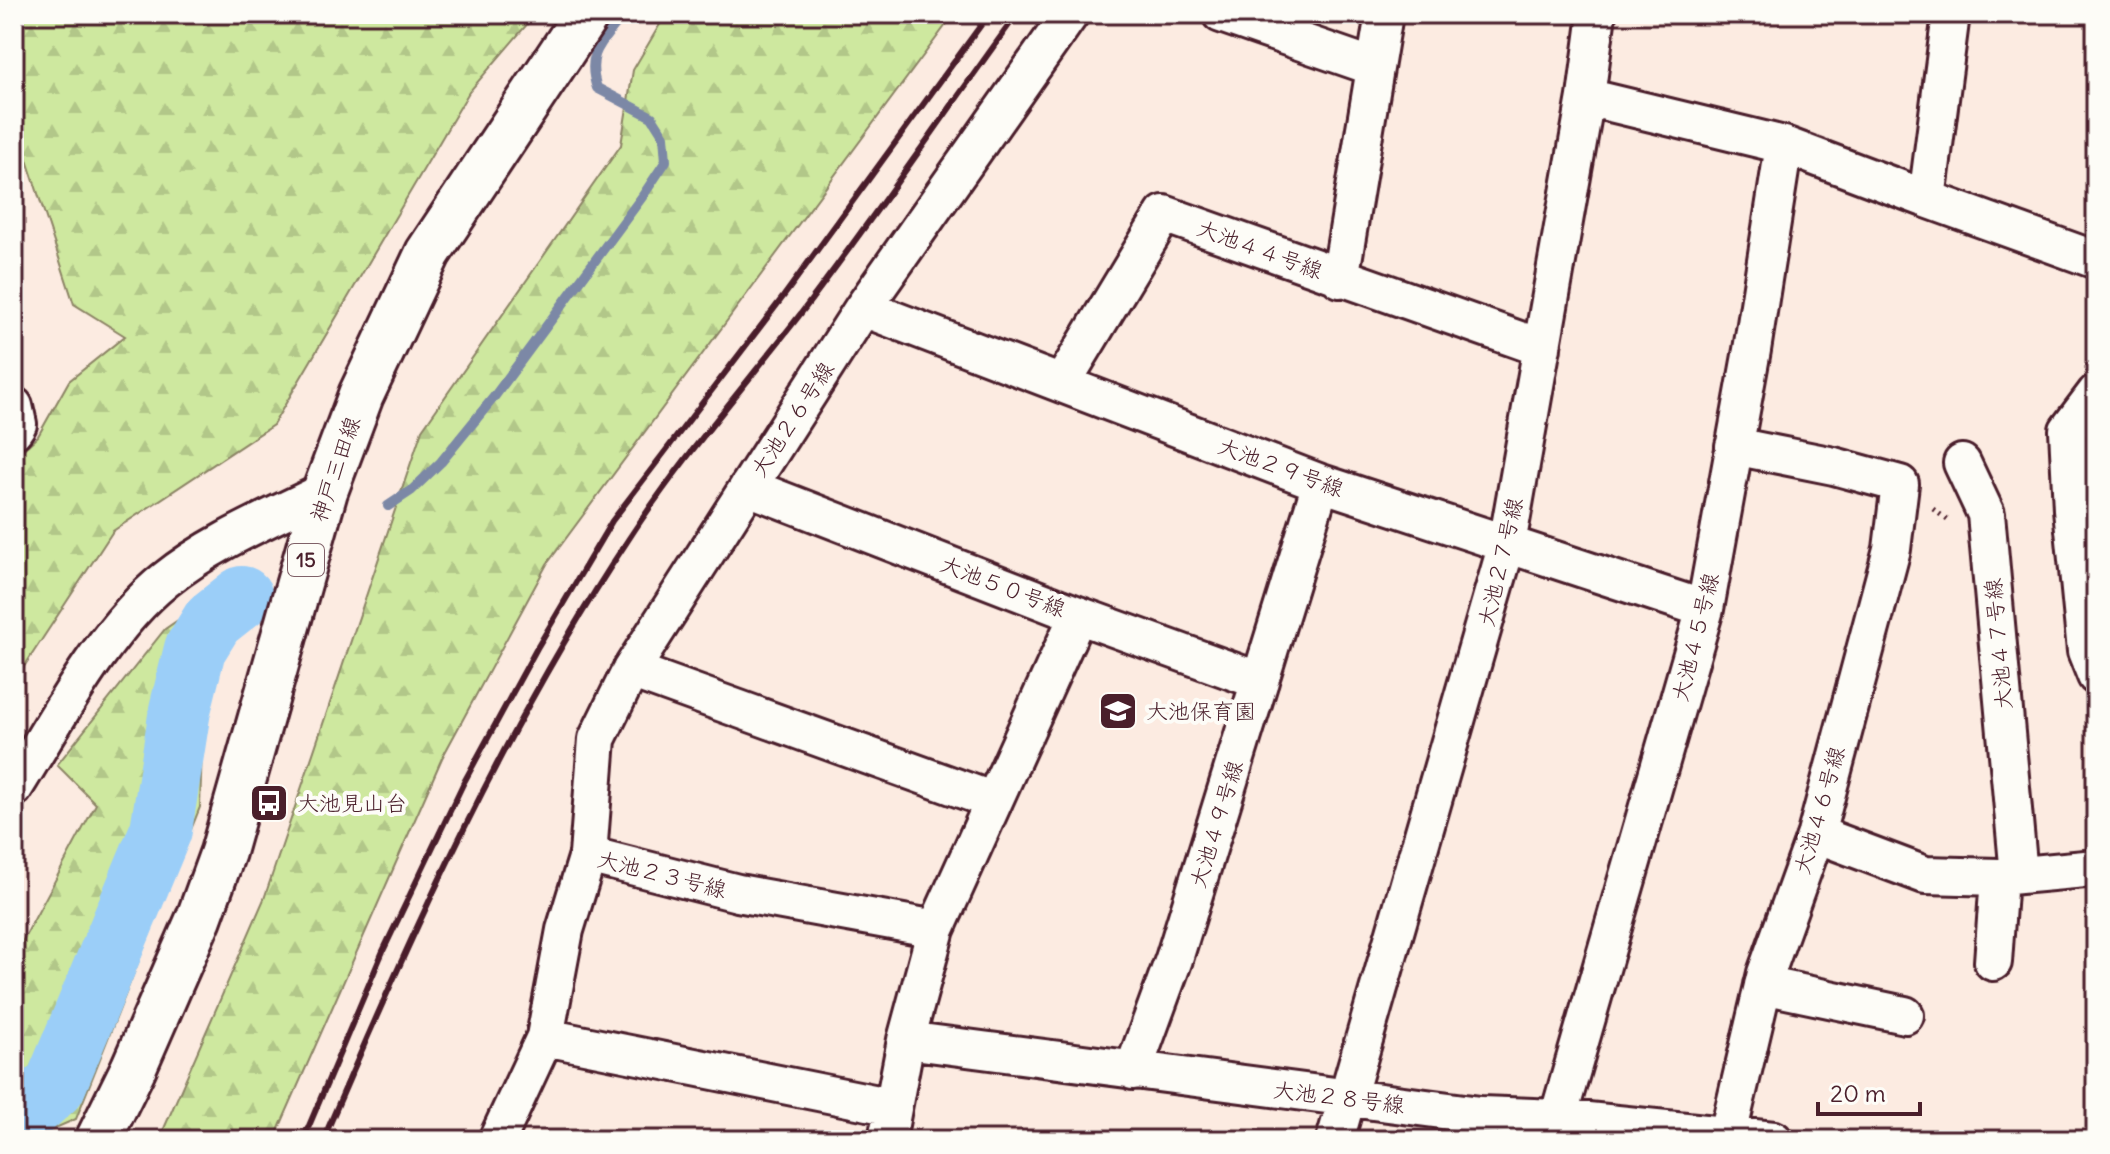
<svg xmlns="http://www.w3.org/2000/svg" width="2110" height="1154" viewBox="0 0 2110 1154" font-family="Delius,'Klee One',sans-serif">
	<defs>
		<pattern id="forest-firs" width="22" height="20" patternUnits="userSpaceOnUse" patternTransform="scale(2)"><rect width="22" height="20" fill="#cee89f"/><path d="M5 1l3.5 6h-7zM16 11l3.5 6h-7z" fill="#b2c789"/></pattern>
	</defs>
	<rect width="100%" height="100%" fill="#fcebe1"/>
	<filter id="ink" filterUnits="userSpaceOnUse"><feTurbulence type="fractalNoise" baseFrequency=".0125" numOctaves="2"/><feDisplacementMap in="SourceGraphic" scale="16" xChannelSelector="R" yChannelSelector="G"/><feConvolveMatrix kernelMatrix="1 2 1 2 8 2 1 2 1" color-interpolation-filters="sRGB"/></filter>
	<g filter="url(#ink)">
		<path fill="url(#forest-firs)" stroke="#8c8465" stroke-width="2" d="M14,14H536L469,92L273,425L113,531L14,682V458L38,436L69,381L125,336L74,304L14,120Z
			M666,14H954L547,564L442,758L274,1140H159L264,899L422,430L621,145L633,70Z
			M207,600L200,807L76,1119L37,1136L35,1140H14V957L96,804L57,765L165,629Z"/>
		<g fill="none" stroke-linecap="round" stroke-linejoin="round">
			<path stroke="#7b88a6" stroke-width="10" d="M678,14L696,20L730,14
				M388,506L412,490L441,462L494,397L642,197L666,161L664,136L652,117L597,88C585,52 603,42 623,14"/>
			<path stroke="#9bcef8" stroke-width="62" d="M14,1117L32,1107L55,1086L161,830L180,710L195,649L213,620L242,597"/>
			<g stroke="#4a1f2b" stroke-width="42">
				<path id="minor" d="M1221,14L1374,67
					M1586,97L1784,145L1927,199L1951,14
					M1927,199L2096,260
					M1340,279L1384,14
					M863,308L1321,483L1705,609
					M1062,383L1164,214L1542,348
					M2096,393L2068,430L2072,509L2086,651L2096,676
					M14,406L18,424L14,430
					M1962,463L1986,514L2019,875
					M748,487L1078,615L1260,681
					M631,670L994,801
					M14,788C56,721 103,630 165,580C212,542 271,518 325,491
					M1816,834L1925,875L1999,877L2096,868
					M588,855L597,739L631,670L863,308L1070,14
					M1993,962L1999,877
					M1763,985L1905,1015
					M545,1037L893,1107
					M906,1040L1480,1115L1558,1118L1774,1140
					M1133,1071L1174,959L1321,483
					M1558,1118L1705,609L1752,350L1784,145
					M1728,1134L1766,973L1816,834L1892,549L1900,484L1834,466L1734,446
					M497,1140L545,1037L565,930L588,855L738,893L936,929
					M887,1140L906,1040L936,929L1078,615
					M1335,1140L1507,544L1586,97L1597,14"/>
			</g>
			<g stroke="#4a1f2b" stroke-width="50">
				<path id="primary" d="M98,1140L133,1069L199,918L223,852L325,491L361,395L428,253L587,14"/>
			</g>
			<path stroke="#4a1f2b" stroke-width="5" stroke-dasharray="2 6" stroke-linecap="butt" d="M1933,509L1950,522"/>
			<use href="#minor" stroke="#fdfcf7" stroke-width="36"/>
			<use href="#primary" stroke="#fdfcf7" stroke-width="44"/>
			<path stroke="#4a1f2b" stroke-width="6" d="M303,1140L383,951L463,784L537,648L612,521L783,297L989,14
				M323,1140C411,934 504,727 628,540C680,460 744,387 802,312C876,215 945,113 1017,14"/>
		</g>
	</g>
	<defs>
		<g id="school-square" transform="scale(2)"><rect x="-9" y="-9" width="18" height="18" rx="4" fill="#4a1f2b" stroke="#fdfcf7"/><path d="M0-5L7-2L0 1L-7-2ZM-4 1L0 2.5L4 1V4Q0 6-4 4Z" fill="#fff"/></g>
		<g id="bus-square" transform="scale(2)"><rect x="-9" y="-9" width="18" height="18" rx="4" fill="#4a1f2b" stroke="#fdfcf7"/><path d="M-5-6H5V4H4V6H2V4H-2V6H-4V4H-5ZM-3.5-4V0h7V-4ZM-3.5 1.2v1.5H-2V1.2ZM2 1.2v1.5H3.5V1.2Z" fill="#fff"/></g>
	</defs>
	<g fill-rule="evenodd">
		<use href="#school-square" x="1118" y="711"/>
		<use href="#bus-square" x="269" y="803"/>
	</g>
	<g text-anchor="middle" stroke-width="8" stroke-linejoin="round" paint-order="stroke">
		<rect fill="#fdfcf7" stroke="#806168" stroke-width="2" x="288" y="544" width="36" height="32" rx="6"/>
		<g font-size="20" font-weight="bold" fill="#4a1f2b">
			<text x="306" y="567">15</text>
		</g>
		<g font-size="22" fill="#4a1f2b" stroke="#fdfcf7">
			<text transform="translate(1260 249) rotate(20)" y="8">大池４４号線</text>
			<text transform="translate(792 419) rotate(-57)" y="8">大池２６号線</text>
			<text transform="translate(1281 467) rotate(20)" y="8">大池２９号線</text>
			<text transform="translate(335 469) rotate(-71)" y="8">神戸三田線</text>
			<text transform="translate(1500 562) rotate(-77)" y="8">大池２７号線</text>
			<text transform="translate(1003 586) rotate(21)" y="8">大池５０号線</text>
			<text transform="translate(1695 637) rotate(-76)" y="8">大池４５号線</text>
			<text transform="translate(1998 644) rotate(-95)" y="8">大池４７号線</text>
			<text transform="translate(1819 810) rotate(-74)" y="8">大池４６号線</text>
			<text transform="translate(1216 824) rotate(-73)" y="8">大池４９号線</text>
			<text transform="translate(662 874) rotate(14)" y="8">大池２３号線</text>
			<text transform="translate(1339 1097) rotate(7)" y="8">大池２８号線</text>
		</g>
		<g font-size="22" fill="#4a1f2b" stroke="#fdfcf7" text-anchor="start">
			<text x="1146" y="719">大池保育園</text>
			<text x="297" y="811">大池見山台</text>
		</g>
	</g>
	<rect width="2110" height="1154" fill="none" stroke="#fdfcf7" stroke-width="48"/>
	<rect x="24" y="24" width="2062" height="1106" fill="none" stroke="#4a1f2b" stroke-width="3" filter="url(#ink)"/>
	<path d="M1818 1102v12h102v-12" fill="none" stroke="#4a1f2b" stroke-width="4"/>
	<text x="1830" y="1102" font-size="24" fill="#4a1f2b" stroke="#fdfcf7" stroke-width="6" paint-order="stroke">20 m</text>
</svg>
